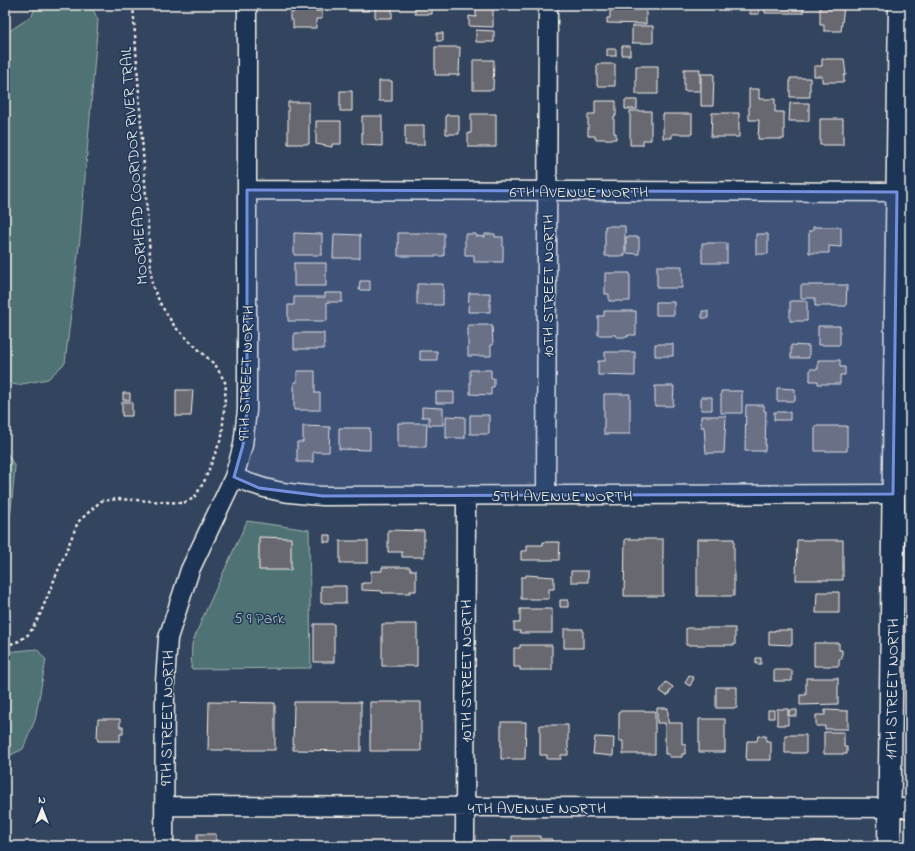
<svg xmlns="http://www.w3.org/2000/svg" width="915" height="851" viewBox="0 0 915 851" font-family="'Indie Flower',sans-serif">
	<rect width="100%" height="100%" fill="#33445f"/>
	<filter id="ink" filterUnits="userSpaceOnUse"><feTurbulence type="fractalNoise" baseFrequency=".025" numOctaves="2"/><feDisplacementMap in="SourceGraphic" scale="8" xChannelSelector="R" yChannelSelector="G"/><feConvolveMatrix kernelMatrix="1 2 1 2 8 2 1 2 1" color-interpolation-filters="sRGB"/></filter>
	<g filter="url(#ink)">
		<path fill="#507374" stroke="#a2b2ae" d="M36,5H91L98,20L80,238L65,363L48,379L17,385L5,382V34L32,16Z
			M5,449L15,467L11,510L5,539Z
			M247,521L309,530L311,668L191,669L192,644L202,619Z
			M37,649L46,660L35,720L23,749L5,758V652Z"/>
		<path fill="#676771" stroke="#f4f1e8" d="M290,5H316V11H322V19H316V28H293V20H290V13H293V9H290Z
			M349,5H369V11H349Z
			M375,5H392V18H375Z
			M415,5H432V14H415Z
			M610,5H646V24L607,23V18H610Z
			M750,5H759V14H750Z
			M765,5H803V13H765Z
			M820,6H844L841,31H824V25H820Z
			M476,7H493V27L469,26V16L476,17Z
			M632,26H653V43H632Z
			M476,30L494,31V42H476Z
			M437,33H443V41H437Z
			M622,46H630V55H622Z
			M435,47H460L459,75H435Z
			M607,49H616V56H607Z
			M822,59H844L846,75H844V82H822V76H814V66H822Z
			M473,60H494L493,90H473Z
			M597,64H615V86H597Z
			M636,66H658V94H636Z
			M684,69H700V91H684Z
			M701,74H714L713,106H701Z
			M790,78H810V97H790Z
			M379,81H392V101H379Z
			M749,89H759V99H775V112H784V139H758L759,120H749Z
			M340,91H352V111H340Z
			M625,100H637V109H625Z
			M595,101H616V116H614V133H616V139H595V136H588V114H595Z
			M288,102H309V144H288Z
			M790,103H809V121H789Z
			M630,111H651V140H643V145H630Z
			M712,113H739V137H711Z
			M471,114H496V147H468V133H471Z
			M663,114H692V134H672V138H663Z
			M446,115H459V134H446Z
			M362,116H382V146L362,145Z
			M820,119H843V145H820Z
			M316,121H341V144H332V147L316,144Z
			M405,125H424V145H405Z
			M605,226H625V256H605Z
			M813,227H841V247L829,246V253H809V231H813Z
			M294,233L322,234V255H294Z
			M398,233H444V256H398Z
			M334,234L360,235V258H333Z
			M465,234H476V236L485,237V234H495V237H503V262H474V255H465Z
			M756,234H768V254H756Z
			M626,237H639V254L626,253Z
			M702,243H727V263H702Z
			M294,263H326V286H294Z
			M657,266H682V288H657Z
			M605,273H630V301H609V294H605Z
			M360,281H370V290H359Z
			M417,284H443V305H417Z
			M801,285H847L846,306H815V298H801Z
			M325,293H342V302H327V321H288V305H294V297H325Z
			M469,293H490V312H468Z
			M790,301H807V321H790Z
			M656,302H674V315H656Z
			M604,311H636V335H628V337H616V335H598V316H604Z
			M702,311H708V318H702Z
			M468,325H492L493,345H491V356H468Z
			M818,326H840V345H818Z
			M294,333H324V349H294Z
			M655,344H673V356H655Z
			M791,345L809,346V358H791Z
			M420,351H437V360H420Z
			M605,352H635V376L598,375V361H605Z
			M818,360H840V367H845V375H840V384H818V381H810V369H818Z
			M470,370H491V378H494V387H491V395L470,394Z
			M297,371H315V393H320V410H294V382H297Z
			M655,386H674L673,406H655Z
			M777,388L795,389V401H777Z
			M176,390H193L191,416H176Z
			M721,391H742V413H721Z
			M436,392H454V403H436Z
			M123,393H130V400H123Z
			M604,394H630V434H604Z
			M701,397H712V410H701Z
			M122,402H132V416H122Z
			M746,405H764V411H766L765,451H745Z
			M422,407L443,408V425H429V417H422Z
			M774,412H790V420H774Z
			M470,415H489V434H470Z
			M446,416L465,417V438H446Z
			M701,416H726L724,453H706L704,427H701Z
			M398,423H427L426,447H398Z
			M303,426L330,427L329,452H313V462H297V442H303Z
			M815,426H847V451H815Z
			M339,428H370V450L339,449Z
			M388,530L424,531V557H402V552H388Z
			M324,535H331V542H324Z
			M259,537L291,538V570H259Z
			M625,539H663V596H624Z
			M697,539H734V596H697Z
			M797,540H843V580H796Z
			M340,541H368V563H340Z
			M543,542H560L559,560H521V551H527V545H543Z
			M382,567H410V570H416V591H410V593H382V591L362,590V583H371V571H382Z
			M571,571H588V582H571Z
			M526,575L554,577V589H549V599H521V577H526Z
			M321,586H346V603H321Z
			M817,592H839V613H816Z
			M560,600H568V607H560Z
			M520,609H552V633H520V631H514V623H520Z
			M314,624H334V662H314Z
			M382,624H417V666H382Z
			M686,628H735V645H686Z
			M564,629H583V648H564Z
			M775,630H792V645L769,644V631H775Z
			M814,643H839V650H842V659H839V666H814Z
			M520,645H552V670H520V667H514V648H520Z
			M756,658H761V664H756Z
			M774,670H792V681H774Z
			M689,675L694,678L690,686L685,683Z
			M806,678H838V704L800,705V695H806Z
			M666,682L673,687L667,696L660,691Z
			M716,687H737V708H716Z
			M209,702L275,703V750H208Z
			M294,702H361V751L293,750Z
			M370,702H421V751H370Z
			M657,708H668V723H682V744H685V754H682V757H669V754H665V723H657Z
			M777,709H788V725H777Z
			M768,710H774V718H768Z
			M789,710H797V716H789Z
			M825,710L848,711V729H825V726H816V715H825Z
			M619,711H655V754H623V741H619Z
			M98,719H120V727H123V734H120V741H98L97,738Z
			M699,719H725V752H699Z
			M501,722H526L525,759H501Z
			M540,725H568V755H561V759H547V755H540Z
			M824,732H844V747H847V754H824Z
			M785,735H806V753H785Z
			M758,736H766V741H771V760H746L747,741H757Z
			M595,737L614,738L613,756L593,754Z
			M197,834H216V846H197Z
			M512,836H540V839H552L551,846H512Z
			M813,841H833V843H841V846H802V844H813Z
			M253,843H280V846H253Z
			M317,844H345V846H317Z"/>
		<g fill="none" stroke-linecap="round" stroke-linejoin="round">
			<g stroke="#f4f1e8" stroke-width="21">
				<path id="street" d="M247,190L910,192
					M234,477C266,491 288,494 323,496L893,494
					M546,495L548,5
					M164,806L910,808
					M164,846L165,682L168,638L190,570L234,477L243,445L247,410V5
					M465,846L466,495"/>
			</g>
			<g stroke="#f4f1e8" stroke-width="25">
				<path id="secondary" d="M889,846L900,5"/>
			</g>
			<path stroke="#f4f1e8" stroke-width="2.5" stroke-dasharray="3 3" stroke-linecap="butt" d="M5,646L19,641L29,634L39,617L78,522L101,501L118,499L183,503L194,498L204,482L222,436L226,384L216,366L175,327L161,305L152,285L133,5"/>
			<use href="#street" stroke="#1d3557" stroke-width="18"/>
			<use href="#secondary" stroke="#1d3557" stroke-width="22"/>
		</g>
	</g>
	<path fill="#738fde" fill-opacity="0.2" stroke="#738fde" stroke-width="3" stroke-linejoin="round" d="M247,190L897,192L893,494L323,496L259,488L234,477L243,445L247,410Z"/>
	<g text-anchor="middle" stroke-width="3" stroke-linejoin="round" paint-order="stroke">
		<g font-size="16" fill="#f4f1e8" stroke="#1d3557">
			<text transform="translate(133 166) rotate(-94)" y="6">MOORHEAD COORIDOR RIVER TRAIL</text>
			<text x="579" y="197">6TH AVENUE NORTH</text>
			<text transform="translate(547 286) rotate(-90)" y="6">10TH STREET NORTH</text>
			<text transform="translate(245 373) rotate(-88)" y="6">9TH STREET NORTH</text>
			<text x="562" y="501">5TH AVENUE NORTH</text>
			<text transform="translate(465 671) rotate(-90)" y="6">10TH STREET NORTH</text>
			<text transform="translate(891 689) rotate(-89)" y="6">11TH STREET NORTH</text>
			<text transform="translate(166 718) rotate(-89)" y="6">9TH STREET NORTH</text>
			<text x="537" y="813">4TH AVENUE NORTH</text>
		</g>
		<g font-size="16" fill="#b2bfba" stroke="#1d3557">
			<text x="259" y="623">5 9 Park</text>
		</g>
	</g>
	<rect width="915" height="851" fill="none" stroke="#1d3557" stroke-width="20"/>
	<rect x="10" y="10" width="895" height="831" fill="none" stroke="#f4f1e8" stroke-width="1.5" filter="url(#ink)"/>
	<g transform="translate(42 809)" stroke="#1d3557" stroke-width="3" paint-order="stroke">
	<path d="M0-3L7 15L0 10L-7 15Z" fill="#f4f1e8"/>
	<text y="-6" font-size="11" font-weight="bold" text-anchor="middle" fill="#f4f1e8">N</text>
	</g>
</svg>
